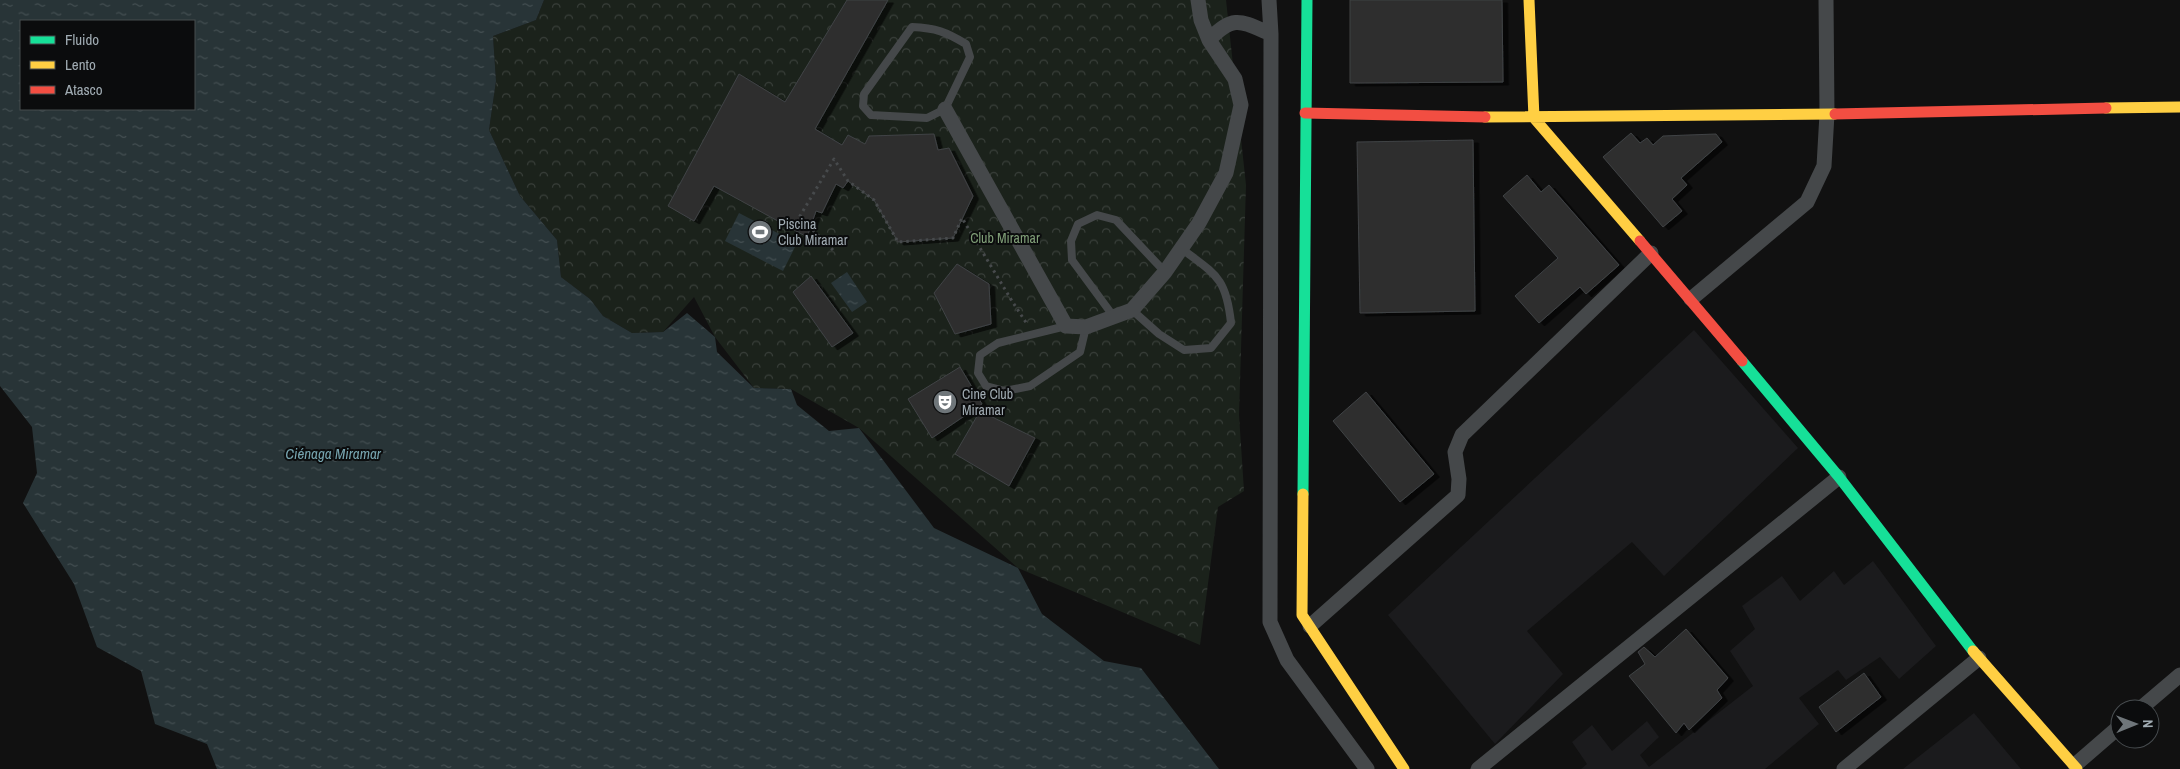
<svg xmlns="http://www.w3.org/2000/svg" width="2180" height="769" viewBox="0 0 2180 769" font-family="'Archivo Narrow',sans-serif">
	<defs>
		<pattern id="forest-crowns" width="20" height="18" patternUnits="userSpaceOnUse" patternTransform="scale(1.25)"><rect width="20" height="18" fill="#1b221b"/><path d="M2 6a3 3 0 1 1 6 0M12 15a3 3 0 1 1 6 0" fill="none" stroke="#393f3a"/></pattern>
		<pattern id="water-ripples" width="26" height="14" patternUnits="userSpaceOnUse" patternTransform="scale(1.25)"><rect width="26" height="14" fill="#283437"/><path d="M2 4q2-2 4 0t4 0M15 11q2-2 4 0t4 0" fill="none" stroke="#444f52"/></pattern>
		<filter id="shadow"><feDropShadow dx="5.5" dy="3" stdDeviation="0" flood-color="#0009"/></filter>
	</defs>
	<rect width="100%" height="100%" fill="#111"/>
	<path fill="#1b1b1d" d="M1694,330L1798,448L1664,576L1632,542L1527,631L1563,674L1495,744L1388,615Z
		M1873,561L1936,646L1899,679L1880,657L1846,680L1838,670L1799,698L1819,724L1765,769H1581L1587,764L1572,742L1592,725L1612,751L1647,721L1659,737L1640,755L1649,767L1753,686L1730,651L1755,629L1742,606L1782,576L1800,601L1834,571L1844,585Z
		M1974,713L2021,769H1903Z"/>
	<path fill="url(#forest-crowns)" d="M544,0H1226L1246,185L1239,415L1244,491L1218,507L1200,645L1018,568L859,428L791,389L754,388L715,337L694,297L663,332L632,333L603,316L590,299L561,277L557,240L520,196L489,130L496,81L493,36L536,20Z"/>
	<path fill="url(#water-ripples)" fill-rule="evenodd" d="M0,0H544L536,20L493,36L496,81L489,130L520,196L557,240L561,277L590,299L603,316L632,333L663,332L687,313L715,337L717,352L754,388L791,389L797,405L829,431L859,428L934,528L1018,568L1042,614L1104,661L1141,668L1219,769H217L207,744L155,724L141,671L97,647L74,584L23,503L37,473L32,427L0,386ZM194,21V109H21V21Z
		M739,213L797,243L783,271L725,241Z
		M847,272L867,302L852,312L831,283Z"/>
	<path fill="#2d2e2f" stroke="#404345" filter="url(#shadow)" d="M847,0H888L815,129L842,145L848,135L865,144L869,136L934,134L938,150L949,148L973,196L953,238L898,242L874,200L848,181L843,188L836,184L822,213L816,211L807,237L714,186L694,221L668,206L739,74L785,102Z
		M1350,0H1502L1503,82L1350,83Z
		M1631,133L1640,143L1647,138L1653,145L1663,136L1688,135L1716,134L1722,142L1681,178L1687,185L1672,199L1682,211L1663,227L1603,157Z
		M1473,140L1475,311L1360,313L1357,142Z
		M1527,175L1541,192L1549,185L1619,265L1586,294L1580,287L1539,323L1515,296L1558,258L1503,196Z
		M957,264L989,284L991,324L955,334L934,293Z
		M811,276L853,333L832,347L793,292Z
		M960,367L982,404L932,438L908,399Z
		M1366,392L1434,474L1400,502L1333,421Z
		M980,411L1035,438L1009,486L955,454Z
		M1686,629L1728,678L1717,690L1722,698L1689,730L1684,723L1676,733L1629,676L1645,664L1638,652L1644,647L1655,657Z
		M1864,673L1881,697L1836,732L1819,707Z"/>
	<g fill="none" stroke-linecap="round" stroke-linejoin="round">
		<path stroke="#474a4c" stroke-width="3" stroke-dasharray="2.5 4" stroke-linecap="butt" d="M833,250L814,231L794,226L834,159L848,181L874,200L898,242L953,238L962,218L1012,301L1027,324"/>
		<path stroke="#45484a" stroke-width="8" d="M912,27C936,28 946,32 966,44L970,57L945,109L927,118L871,115L863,106L864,94Z
			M1132,310L1159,334L1184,350L1211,348L1231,323C1226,277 1216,275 1182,249
			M1114,317L1072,260L1071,241L1078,224L1097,215L1116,220L1165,272
			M1066,326L998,343L980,355L978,373L986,386L1005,391L1030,386L1080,352L1086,327"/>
		<path stroke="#45484a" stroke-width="15" d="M1269,0L1271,34L1270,622L1287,660L1367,769
			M1209,40C1233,14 1241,21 1271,34
			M945,109L1066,326L1086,327L1132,310L1165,272L1199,223L1226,173L1241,105L1235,79L1209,40L1201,20L1198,0
			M1691,299L1807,202L1824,166L1827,114L1826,0
			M1310,626L1458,495L1459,479L1455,452L1462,435L1651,253
			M2140,709L2180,675
			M2075,765L2120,726
			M1478,769L1839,477
			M1844,769L1979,658"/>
		<path stroke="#16e098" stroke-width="11" d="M1742,361L1839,477L1973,651
			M1303,494L1307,0"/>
		<path stroke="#ffcf43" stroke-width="11" d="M1529,0L1534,118L1640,241
			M2106,108L2180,107
			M1485,117L1835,114
			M1303,494L1302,615L1404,769
			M1973,651L2077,769"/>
		<path stroke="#f24e42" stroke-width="11" d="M1305,113L1485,117
			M1835,114L2106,108
			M1640,241L1742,361"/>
	</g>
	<defs>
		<g id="stadium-disc" transform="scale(1.25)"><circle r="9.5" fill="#6f767a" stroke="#0b0c0d"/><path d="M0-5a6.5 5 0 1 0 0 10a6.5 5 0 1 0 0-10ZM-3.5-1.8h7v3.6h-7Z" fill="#fff"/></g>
		<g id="theatre-disc" transform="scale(1.25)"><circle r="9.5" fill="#6f767a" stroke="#0b0c0d"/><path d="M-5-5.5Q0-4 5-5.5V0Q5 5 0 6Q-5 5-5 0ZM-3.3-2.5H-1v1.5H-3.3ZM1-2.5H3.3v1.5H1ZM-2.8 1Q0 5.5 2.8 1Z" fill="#fff"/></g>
	</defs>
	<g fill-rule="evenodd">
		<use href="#stadium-disc" x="760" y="232"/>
		<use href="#theatre-disc" x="945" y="402"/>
	</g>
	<g text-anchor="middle" stroke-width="4" stroke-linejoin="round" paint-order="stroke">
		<g font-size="14" fill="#a1acb3" stroke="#0b0c0d" text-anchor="start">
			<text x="778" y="229">Piscina<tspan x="778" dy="16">Club Miramar</tspan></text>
			<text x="962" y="399">Cine Club<tspan x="962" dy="16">Miramar</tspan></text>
		</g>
		<g font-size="14" fill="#809f78" stroke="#0b0c0d">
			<text x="1005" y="243">Club Miramar</text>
		</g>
		<g font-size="15" font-style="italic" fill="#77a5b0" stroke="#0b0c0d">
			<text x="333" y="459">Ciénaga Miramar</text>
		</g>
	</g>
	<rect x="20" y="20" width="175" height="90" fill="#0b0c0d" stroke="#474c4f"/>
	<rect x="30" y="36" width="25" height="8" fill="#16e098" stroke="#474c4f"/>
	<text x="65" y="45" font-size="15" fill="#a1acb3">Fluido</text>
	<rect x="30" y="61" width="25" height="8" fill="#ffcf43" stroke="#474c4f"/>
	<text x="65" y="70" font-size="15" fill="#a1acb3">Lento</text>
	<rect x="30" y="86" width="25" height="8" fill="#f24e42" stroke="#474c4f"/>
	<text x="65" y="95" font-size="15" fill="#a1acb3">Atasco</text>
	<g transform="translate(2135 724) rotate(89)"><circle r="24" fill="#0b0c0d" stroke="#474c4f"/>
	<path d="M0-4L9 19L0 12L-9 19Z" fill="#6f767a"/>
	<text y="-8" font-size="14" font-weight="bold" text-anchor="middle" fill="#a1acb3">N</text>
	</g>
</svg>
